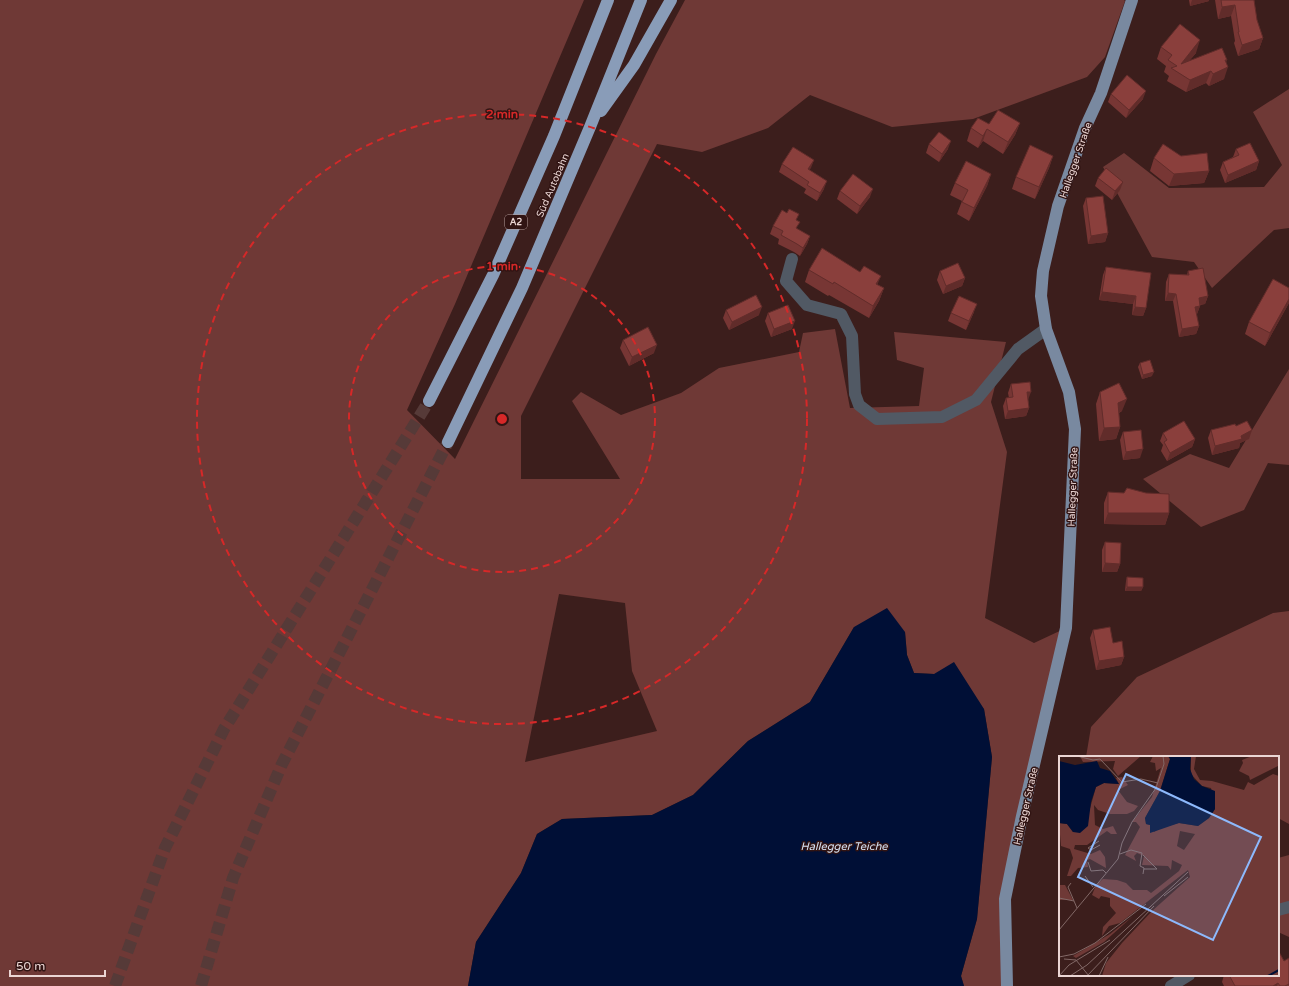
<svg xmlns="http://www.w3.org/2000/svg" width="1289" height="986" viewBox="0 0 1289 986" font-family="'Varela Round',sans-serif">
	<rect width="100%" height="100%" fill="#3c1e1c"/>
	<path fill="#6f3936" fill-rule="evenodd" d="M0,0H584L455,304L407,410L455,459L656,54L685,0H1124L1125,1L1105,57L1087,77L973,119L892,127L810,95L768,128L702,152L657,144L521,416V479H620L572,401L581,392L621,415L681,393L719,368L799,352L803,333L835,329L850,408L919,406L924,368L897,360L894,332L1006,342L991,402L1007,452L985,618L1034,643L1066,628L1005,899L1007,986H964L961,976L977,919L992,757L984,709L934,674L914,673L907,655L905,632L854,627L810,702L748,741L693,795L652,815L562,819L537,834L521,873L476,942L468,986H0ZM559,594L625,603L632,671L657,731L525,762Z
		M1289,89V228L1274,230L1212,288L1194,262L1152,257L1103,167L1124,153L1169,188L1264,187L1282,165L1253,112Z
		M1289,369V465L1268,463L1244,510L1201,527L1143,479L1190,454L1229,468Z
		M1289,611V824L1278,818V757H1086L1091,727L1137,677L1273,613Z
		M1289,855V937L1278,932V858Z"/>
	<path fill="#000f36" d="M887,608L905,632L907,655L914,673L934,674L954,662L984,709L992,757L977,919L961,976L964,986H468L476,942L521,873L537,834L562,819L652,815L693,795L748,741L810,702L854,627Z"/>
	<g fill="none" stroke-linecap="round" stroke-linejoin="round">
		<path stroke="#563a38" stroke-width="12" stroke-dasharray="12 6" stroke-linecap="butt" d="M115,986L165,848L224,729L429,401
			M201,986L233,878L282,764L448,442"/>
		<path stroke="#515964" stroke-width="12" d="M792,259L786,281L807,305L841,314L852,336L855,394L859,405L877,419L942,417L976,400L1018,349L1046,329
			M1278,910L1289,907
			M1171,986L1189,975"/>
		<path stroke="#7989a0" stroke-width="12" d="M1007,986L1005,899L1022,816L1066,628L1075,429L1069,392L1046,329L1041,296L1042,283L1043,271L1058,206L1085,128L1101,93L1132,0"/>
		<path stroke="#899cb8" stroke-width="12" d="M601,111L634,65L671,0
			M429,401L493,275L554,136L608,0
			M448,442L522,288L590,127L641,0"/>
	</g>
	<path fill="#773634" d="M1189,0H1209V1L1190,6Z
		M1215,0H1254L1257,20L1263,38L1259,49L1238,56L1234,43L1235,41L1231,16L1218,19Z
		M1161,47L1196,53L1189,61L1226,63L1224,79L1209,86L1206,83L1186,92L1167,81L1169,76L1164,72L1166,66L1157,59Z
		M1111,94L1143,99L1126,118L1108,102Z
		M1020,123L1015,135L1003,154L983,141L978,148L967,141L971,128L989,124Z
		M929,144L948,149L939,162L926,153Z
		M1236,149L1259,161L1256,170L1225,183L1220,170L1223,162L1233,157Z
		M1053,156L1049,168L1035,199L1012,189L1016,177Z
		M1181,156L1209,171L1204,183L1169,186L1150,171L1154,158Z
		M814,160L809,170L824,189L817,201L804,193L806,189L779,172L782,164Z
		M991,174L987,186L969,221L957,214L962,201L950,195L955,183Z
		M1098,178L1120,190L1112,200L1095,186Z
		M840,191L870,197L857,214L837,199Z
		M1086,198L1108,233L1105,242L1088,244L1083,206Z
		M797,220V229L810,236L807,244L800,256L794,252L778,244L779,239L770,234L773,226Z
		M1106,267L1151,273L1146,308L1143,316L1132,315L1133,304L1099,300L1103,275Z
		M809,270L878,285L884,288L879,301L869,318L829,295L828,296L805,282Z
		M940,271L965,278L962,286L943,294L937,280Z
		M1188,271L1208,296L1205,304L1200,305V306L1197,314H1196L1199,326L1196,334L1179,337L1173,301H1165L1166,282L1169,274L1187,275Z
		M1289,288V303L1265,346L1245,334L1249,322Z
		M726,310L759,315L729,330L723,318Z
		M974,312L966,330L948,321L951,313Z
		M768,313L792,329L771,337L765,321Z
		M623,340L654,353L629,366L620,348Z
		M1140,363L1152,376L1142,379L1138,367Z
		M1011,384L1028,400L1029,408L1026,416L1005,419L1003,406L1006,398H1009L1008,393Z
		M1100,392L1122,411L1119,413L1120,427L1116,439L1099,441L1096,404Z
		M1236,426L1252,430L1249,439L1240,443L1239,448L1212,455L1208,438L1211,430Z
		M1123,432L1140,458L1123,460L1120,440Z
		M1163,433L1195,439L1192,447L1167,461L1161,451L1163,445L1160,441Z
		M1108,492L1169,513L1165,525L1104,524V503Z
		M1105,542L1120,564L1117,572H1102V550Z
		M1127,577L1143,587L1141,591H1125L1126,581Z
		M1093,630L1113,643L1124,657L1121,665L1096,670L1090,638Z
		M1284,961L1289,986H1224L1222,982L1224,975H1229Z"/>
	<path fill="#612c2a" d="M1192,0H1209V1L1190,6Z
		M1235,5L1231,16L1218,19L1222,7Z
		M1263,38L1259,49L1238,56L1242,45Z
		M1200,40L1196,53L1179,73L1181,64Z
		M1225,60H1227L1224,69L1228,67L1224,79L1209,86L1213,74Z
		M1211,71L1206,83L1186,92L1190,80Z
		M1146,91L1143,99L1126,118L1129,110Z
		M1020,123L1015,135L1003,154L1008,142Z
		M987,129L983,141L978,148L983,136Z
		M951,141L948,149L939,162L942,154Z
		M1053,156L1049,168L1035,199L1039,187Z
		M814,160L811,168L805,177L808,169Z
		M1259,161L1256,170L1225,183L1228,175Z
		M1209,171L1204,183L1169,186L1174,174Z
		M991,174L987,186L969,221L974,208Z
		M827,181L824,189L817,201L820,193Z
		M1123,182L1120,190L1112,200L1115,191Z
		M873,189L870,197L857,214L860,206Z
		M1108,233L1105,242L1088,244L1091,236Z
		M810,236L807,244L800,256L803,248Z
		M881,276L876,288V284Z
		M965,278L962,286L943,294L946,286Z
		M884,288L879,301L869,318L873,306Z
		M1102,292L1136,296L1133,304L1099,300Z
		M1168,293L1176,294L1173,301H1165Z
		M1208,296L1205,304L1196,305L1199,298Z
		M1289,299V303L1265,346L1270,333Z
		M977,304L974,312L966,330L969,321Z
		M1200,306L1197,314H1192L1195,307Z
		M762,307L759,315L729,330L732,322Z
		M1135,307L1146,308L1143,316L1132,315Z
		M795,321L792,329L771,337L774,329Z
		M1199,326L1196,334L1179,337L1182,329Z
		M657,345L654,353L629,366L632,357Z
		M1154,372L1152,376L1142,379L1143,375Z
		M1027,392H1031L1028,400L1024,401Z
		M1127,399L1122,411L1113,415L1118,403Z
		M1029,408L1026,416L1005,419L1008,411Z
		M1120,427L1116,439L1099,441L1104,428Z
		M1252,430L1249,439L1240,443L1239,448L1212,455L1215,446L1241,436Z
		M1195,439L1192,447L1167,461L1170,453Z
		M1143,449L1140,458L1123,460L1126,452Z
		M1108,513H1169L1165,525L1104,524Z
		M1105,563L1120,564L1117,572H1102Z
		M1127,587H1143L1141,591H1125Z
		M1124,657L1121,665L1096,670L1099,661Z
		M1278,983L1277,986H1273Z"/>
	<path fill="#8a3f3c" stroke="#612c2a" d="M1221,0H1254L1257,20L1263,38L1242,45L1238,32H1239L1235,5L1222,7Z
		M1180,24L1200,40L1181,64L1222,48L1227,60H1225L1228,67L1213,74L1211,71L1190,80L1171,68L1177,66L1168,60L1172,55L1161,47Z
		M1127,75L1146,91L1129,110L1111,94Z
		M998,110L1020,123L1008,142L987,129L983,136L971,128L978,118L989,124Z
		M939,132L951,141L942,154L929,144Z
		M1250,143L1259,161L1228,175L1223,162L1239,155L1236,149Z
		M1163,144L1181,156L1207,153L1209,171L1174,174L1154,158Z
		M1030,145L1053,156L1039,187L1016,177Z
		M793,147L814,160L808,169L827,181L820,193L807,185L809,182L782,164Z
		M966,161L991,174L974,208L962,202L968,190L955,183Z
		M1106,168L1123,182L1115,191L1098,178Z
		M853,174L873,189L860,206L840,191Z
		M1103,196L1108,233L1091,236L1086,198Z
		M789,209L799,214L796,220L800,222L796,228L810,236L803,248L797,244L781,235L783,231L773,226L782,210L787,213Z
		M822,248L860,272L864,266L881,276L876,284L884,288L873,306L834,282L833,284L809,270Z
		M958,263L965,278L946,286L940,271Z
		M1106,267L1151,273L1146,308L1135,307L1136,296L1102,292Z
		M1203,268L1208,296L1199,298L1200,306L1195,307L1199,326L1182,329L1176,294L1168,293L1169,274L1189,275L1188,271Z
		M1273,279L1289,288V299L1270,333L1249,322Z
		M756,295L762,307L732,322L726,310Z
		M959,296L977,304L969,321L951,313Z
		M788,305L795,321L774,329L768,313Z
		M648,327L657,345L632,357L623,340Z
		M1150,360L1154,372L1143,375L1140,363Z
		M1030,382L1031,392H1027L1029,408L1008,411L1006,398L1013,397L1011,384Z
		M1119,383L1127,399L1118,403L1120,427L1104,428L1100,392Z
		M1184,421L1195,439L1170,453L1164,442L1167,440L1163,433Z
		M1247,421L1252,430L1241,436L1242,439L1215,446L1211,430L1235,424L1236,426Z
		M1141,430L1143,449L1126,452L1123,432Z
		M1127,488L1146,493L1169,494V513H1108V492L1124,493Z
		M1105,542L1121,543L1120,564L1105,563Z
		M1127,577L1143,578V587H1127Z
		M1110,627L1113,643L1122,641L1124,657L1099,661L1093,630Z
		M1278,950L1284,961L1289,958V984L1285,986H1280L1278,983L1273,986H1235L1229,975H1278Z"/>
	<g fill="none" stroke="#d62828" stroke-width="2" stroke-dasharray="7 5">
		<circle cx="502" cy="419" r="153"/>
		<circle cx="502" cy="419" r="305"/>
	</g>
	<g text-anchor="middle" stroke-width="3" stroke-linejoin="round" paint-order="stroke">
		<rect fill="#311413" stroke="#b39c9a" stroke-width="1" x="505" y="215" width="22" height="14" rx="3"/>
		<g font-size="9" font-weight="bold" fill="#ebd6d4">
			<text x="516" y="225">A2</text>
		</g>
		<g font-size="10" fill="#ebd6d4" stroke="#311413">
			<text transform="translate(1075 160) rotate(-71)" y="4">Hallegger Straße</text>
			<text transform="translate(552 185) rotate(-67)" y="4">Süd Autobahn</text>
			<text transform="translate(1072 487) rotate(-88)" y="4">Hallegger Straße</text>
			<text transform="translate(1025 806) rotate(-77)" y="4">Hallegger Straße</text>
		</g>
		<g font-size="11" font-style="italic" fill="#d7e2f4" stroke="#311413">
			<text x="844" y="850">Hallegger Teiche</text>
		</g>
	</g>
	<g transform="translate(1059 756)">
		<rect width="220" height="220" fill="#3c1e1c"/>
		<path d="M21,0H82L59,20L54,13L56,5L24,6ZM94,0H109L111,3L101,35L86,62L87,68L91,69L95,76L104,71L120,67L139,70L150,62L156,53L152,32L143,30L132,18V0H137L135,13L141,24L153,25L185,34L189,26L195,29L214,18L220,20V220H43L47,207L63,187L93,155L131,121L129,114L61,167L50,170L43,180L44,171L57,157L51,150V142L42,140L40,143L33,139L37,129L44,123L58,124L67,127L74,134H88L92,137L120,115L123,109L113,104L112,114L109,110L83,109L85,100L78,97L75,100L77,105L66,99L81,71L77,66H73L93,41L102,12L97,15L96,7L91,6ZM121,75L136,78L125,94L118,90ZM193,0H220L219,10L191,24L190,20L180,15L184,7L183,4ZM63,21L69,29L59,34L68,46L79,50L75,55L68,58H51L39,54L35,49L36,69L44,73L54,70L58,78H52L48,75L28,89H16L15,93L32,98L41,94L46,101L47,112L31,103L28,104L29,111L19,112L12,120H8L14,102L11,93L2,90L0,67L8,68L14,76L30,56L37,31L45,27L60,28L57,22ZM0,129H6L14,144H0ZM74,160L45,186L17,202L14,200L51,178Z" fill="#6f3936" fill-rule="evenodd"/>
		<path d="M109,0H132L131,13L135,23L143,30L156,35V53L150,62L139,70L120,67L91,77V69L87,68L86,62L101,35L111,3ZM0,5L16,9L38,5L41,12L51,15L60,28L45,27L37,31L32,46L29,70L21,77L14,76L8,68L0,67Z" fill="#000f36"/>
		<path fill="none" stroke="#000f36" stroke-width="2" d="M209,220L220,214"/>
		<path fill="none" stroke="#826866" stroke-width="1" d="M18,0L34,4L41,3L63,26L82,23L99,27M40,85L29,92L32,94L41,89M61,98L72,94L83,97L81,110L85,112L84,118M84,99L98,113H85M29,106L32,115L44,114L47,117M26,120L34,131M12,127L9,131L15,145M105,140L129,121M0,142L15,145L18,152M0,174L59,103L63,87L73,66L97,32L105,8L104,0M0,201L15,198L36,187L87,148M5,203L17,204L30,220M0,220L10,209L51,184M11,220L28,209L129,116M28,220L95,150M40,220L49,201"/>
		<path fill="#8db9fc" fill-opacity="0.15" stroke="#8db9fc" stroke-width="2" d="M67,18L202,81L154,184L19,121Z"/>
		<rect width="220" height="220" fill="none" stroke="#ebd6d4" stroke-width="2"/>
	</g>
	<circle cx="502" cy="419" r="6" fill="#d62828" stroke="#311413" stroke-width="2"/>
	<g font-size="12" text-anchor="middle" font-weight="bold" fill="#d62828" stroke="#311413" stroke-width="3" stroke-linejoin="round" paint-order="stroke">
		<text x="502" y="118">2 min</text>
		<text x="502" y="270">1 min</text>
	</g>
	<path d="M10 970v6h95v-6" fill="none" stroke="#ebd6d4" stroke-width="2"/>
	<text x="16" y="970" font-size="12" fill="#ebd6d4" stroke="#311413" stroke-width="3" paint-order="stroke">50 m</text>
</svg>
